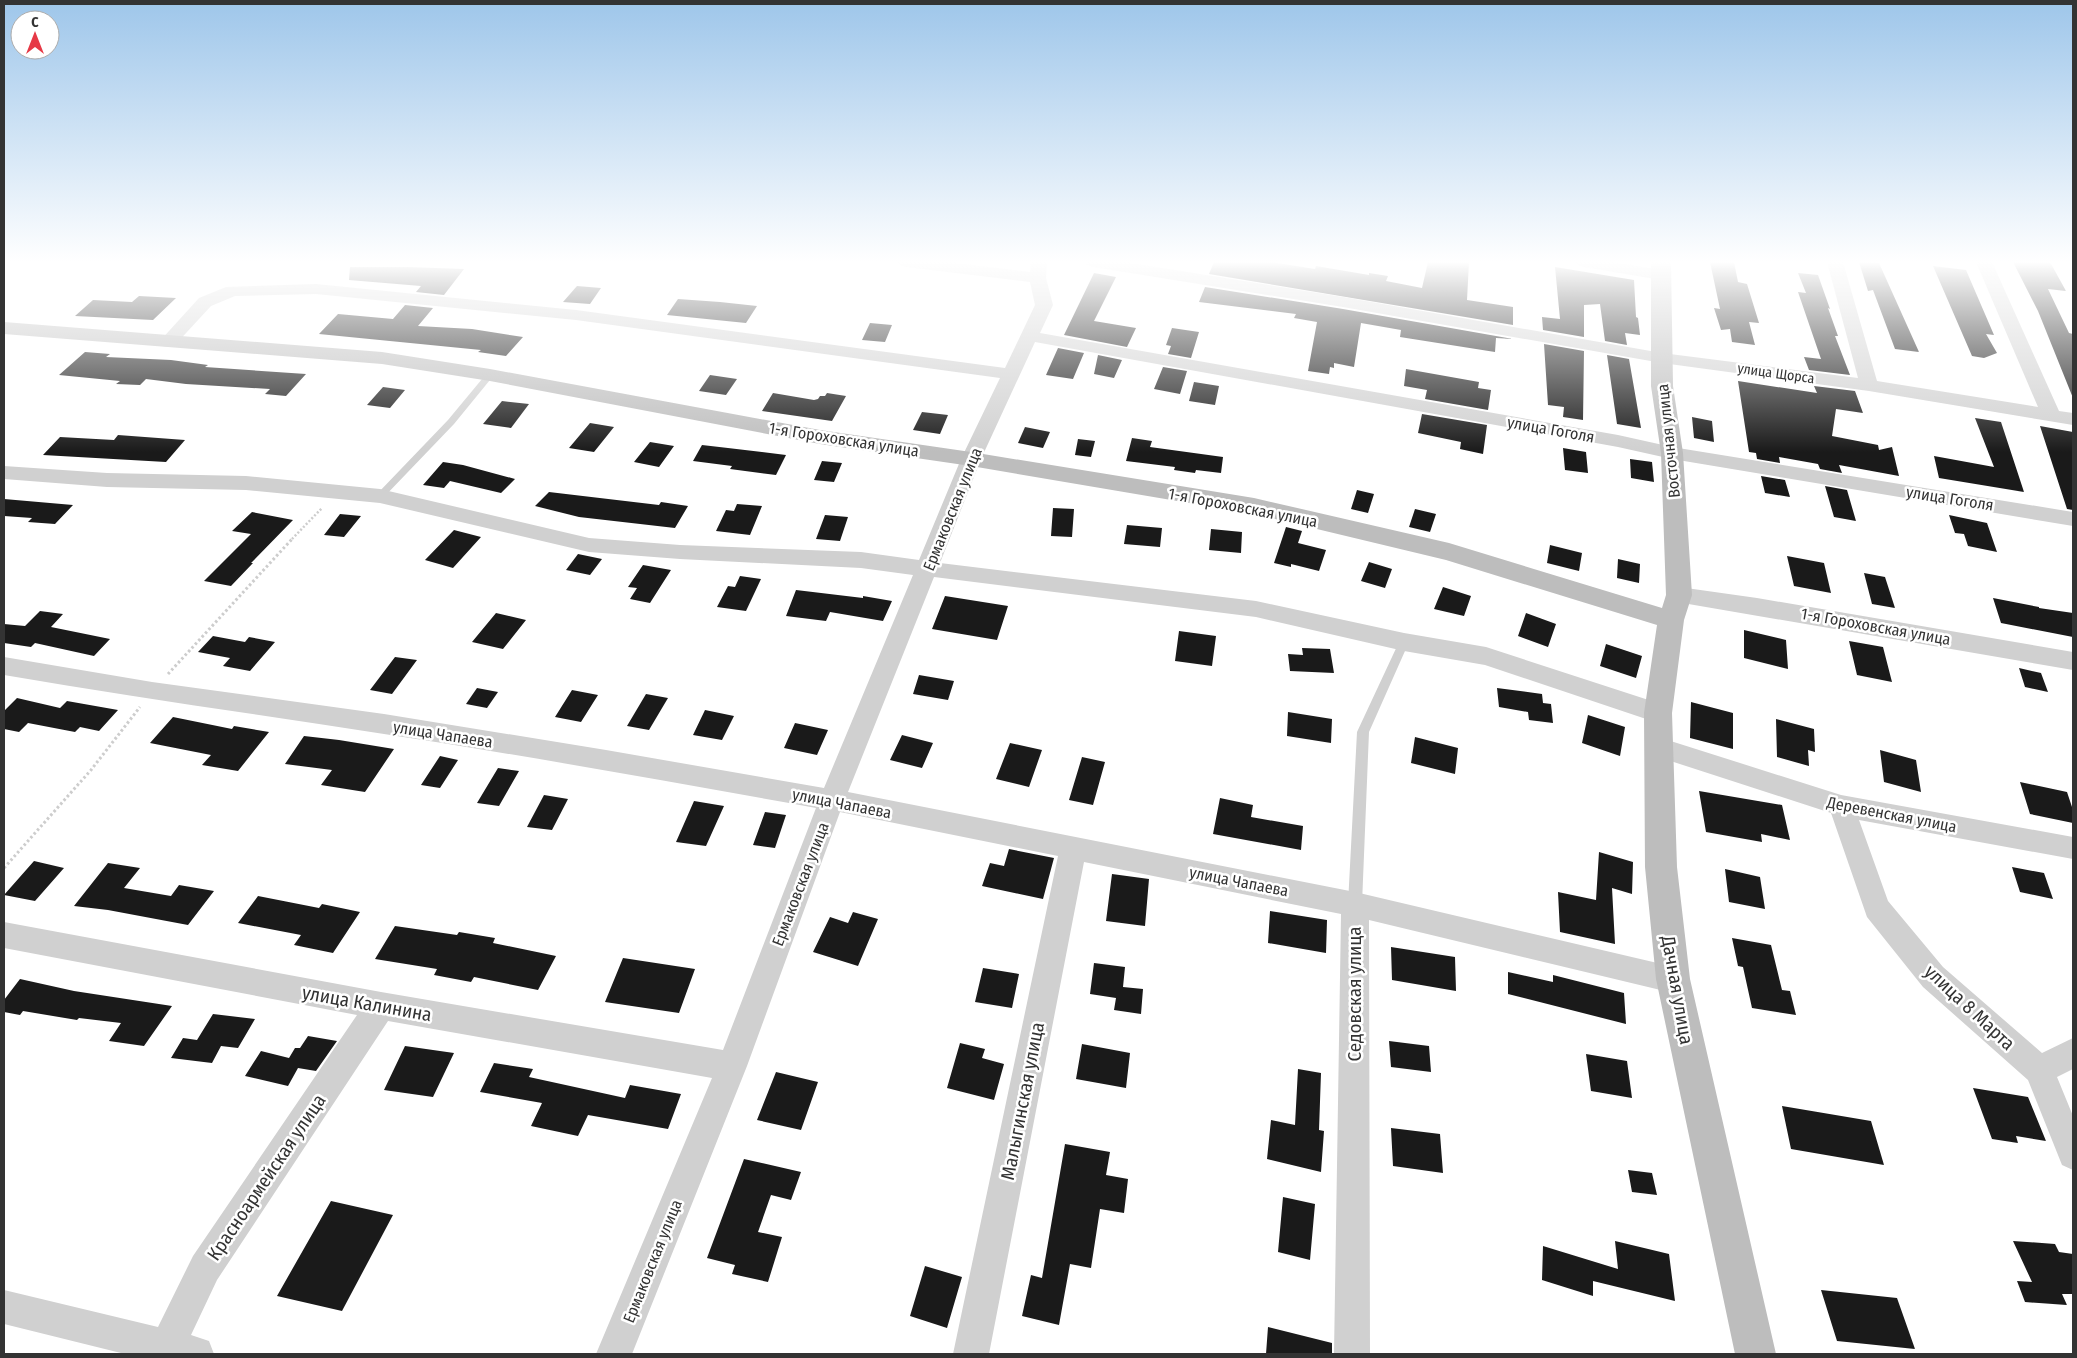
<svg xmlns="http://www.w3.org/2000/svg" width="2077" height="1358" viewBox="0 0 2077 1358" font-family="'Fira Sans Condensed',sans-serif">
	<rect width="100%" height="100%" fill="#fff"/>
	<path fill="#1a1a1a" d="M1214,262H1271L1315,269L1316,266L1369,275V273L1388,276L1386,281L1422,288L1428,262H1469L1467,300L1513,307V325L1209,274Z
		M1710,262H1734L1738,282L1747,284L1759,323L1749,322L1755,345L1732,342L1730,329L1721,330L1714,308L1720,309Z
		M1859,262L1879,263L1919,352L1895,349L1873,290L1868,291Z
		M2013,262H2050L2066,291L2048,289L2069,333L2073,334V398L2038,311Z
		M1933,266L1966,270L1994,335L1986,334L1997,353L1984,358L1972,356Z
		M350,267H409L464,269L444,295L416,292L421,286L349,280Z
		M1555,267L1634,280L1636,317L1638,318L1640,335L1625,333L1627,345L1605,341L1600,304L1584,305V337L1543,330L1542,317L1560,319Z
		M1094,273L1116,277L1094,321L1136,328L1127,347L1064,335Z
		M1798,273L1818,275L1830,309L1828,308L1838,336H1835L1850,375L1809,370L1804,357L1821,359L1798,292L1806,293Z
		M577,286L601,288L590,304L563,302Z
		M1205,287L1343,309L1513,339L1496,338L1495,352L1400,337L1401,330L1361,323L1354,367L1334,363V368L1330,367L1329,374L1308,371L1317,322L1294,318L1296,314L1199,302Z
		M139,296L176,298L153,320L75,316L93,300L132,302Z
		M678,299L720,302L757,306L746,323L667,315Z
		M405,305L433,308L418,326L472,329L523,337L506,356L478,352L481,350L319,334L338,314L393,319Z
		M870,323L892,325L885,342L862,340Z
		M1172,328L1199,332L1191,358L1168,354L1171,346L1166,345Z
		M1544,344L1584,351L1583,420L1563,417L1564,407L1548,405Z
		M1058,348L1084,353L1073,379L1046,375Z
		M85,352L110,354L106,357L171,360L208,365L205,367L306,374L286,396L265,394L270,389L186,384L146,379L140,385L116,384L120,381L59,375Z
		M1098,355L1122,360L1114,378L1094,374Z
		M1607,355L1629,359L1641,428L1617,424Z
		M1163,367L1187,371L1180,394L1154,389Z
		M1406,369L1479,382L1478,388L1491,390L1488,410L1425,399L1427,390L1404,386Z
		M710,375L737,379L726,395L699,391Z
		M1738,381L1817,393L1814,386L1855,391L1863,413L1836,409L1832,436L1878,445L1879,450L1892,447L1899,476L1839,465L1842,473L1820,469L1818,464L1779,457L1780,463L1757,459L1756,453L1749,452Z
		M1194,382L1219,386L1215,405L1189,401Z
		M383,387L405,390L390,408L367,405Z
		M773,393L814,400L818,399L820,396H825L827,393L846,396L832,421L762,411Z
		M502,401L529,404L511,428L483,424Z
		M922,412L948,415L940,434L913,430Z
		M1422,414L1487,425L1483,454L1460,449L1461,442L1418,433Z
		M1692,417L1712,421L1714,442L1694,438Z
		M1975,418L2001,422L2024,492L1939,478L1934,456L1994,467Z
		M590,423L614,427L594,452L569,448Z
		M2040,426L2073,432V510L2067,509Z
		M1025,427L1050,432L1043,448L1018,443Z
		M118,435L185,440L166,462L43,455L60,437L114,440Z
		M1132,438L1152,441L1150,447L1223,457L1221,473L1196,470L1195,473L1174,470L1175,467L1126,461Z
		M1078,439L1095,441L1091,457L1075,455Z
		M650,442L674,446L659,467L634,462Z
		M702,445L728,448L786,455L776,475L730,469L732,466L693,461Z
		M1563,448L1586,452L1588,473L1565,470Z
		M1630,459L1652,462L1654,482L1631,478Z
		M822,461L842,463L834,482L814,480Z
		M443,462L463,465L515,479L501,493L450,481L444,488L423,485Z
		M1761,476L1785,480L1790,497L1765,493Z
		M1825,486L1847,490L1856,521L1834,517Z
		M1357,490L1374,494L1368,513L1351,509Z
		M549,492L659,505L661,502L688,506L675,528L579,517L535,506Z
		M4,499L73,505L55,524L28,522L32,518L4,516Z
		M737,504L762,506L750,535L716,531L726,510L734,511Z
		M1053,508L1074,509L1072,537L1051,536Z
		M1415,509L1436,514L1430,532L1409,527Z
		M252,512L293,520L251,563H253L231,586L204,581L251,534L232,531Z
		M340,514L361,516L344,537L324,535Z
		M825,515L848,517L840,541L816,539Z
		M1949,515L1987,523L1997,552L1968,546L1964,534L1955,533Z
		M1127,525L1162,528L1160,547L1124,544Z
		M1286,527L1302,531L1298,543L1326,550L1319,571L1291,564V567L1274,563Z
		M1211,529L1242,532L1241,553L1209,550Z
		M454,530L481,537L453,568L425,560Z
		M1550,545L1582,553L1579,571L1547,563Z
		M578,554L602,559L590,575L566,570Z
		M1787,556L1824,563L1831,593L1794,586Z
		M1618,559L1640,564L1639,583L1617,578Z
		M1369,562L1392,569L1385,588L1361,581Z
		M643,565L671,570L650,603L630,599L637,588L628,587Z
		M1864,573L1885,577L1895,608L1872,604Z
		M740,576L761,579L746,611L717,607L728,586L735,587Z
		M1443,587L1471,596L1464,616L1434,609Z
		M796,590L863,598V596L892,601L883,621L830,612L826,621L786,616Z
		M945,596L1008,606L997,640L932,629Z
		M1993,598L2039,607V608L2073,613V637L2001,623Z
		M40,611L63,614L51,627L110,639L94,656L35,643L31,647L4,643V624L25,626Z
		M496,613L526,620L503,649L472,642Z
		M1526,613L1556,624L1548,647L1518,636Z
		M1744,630L1786,640L1788,669L1744,658Z
		M1179,631L1216,636L1212,666L1175,661Z
		M213,636L245,642L249,637L275,642L250,671L223,666L230,658L198,652Z
		M1849,641L1883,647L1892,682L1857,675Z
		M1606,644L1642,656L1636,678L1600,666Z
		M1302,648L1330,649L1334,673L1290,671L1288,654L1303,655Z
		M395,657L417,660L392,694L370,690Z
		M2019,668L2041,673L2048,692L2025,687Z
		M919,675L954,681L948,700L913,694Z
		M477,688L498,692L487,708L466,704Z
		M1497,688L1542,694L1543,703L1551,704L1553,723L1529,720L1528,712L1499,707Z
		M572,690L598,695L581,722L555,717Z
		M646,694L668,698L649,730L627,726Z
		M17,698L60,708L67,701L118,710L99,731L80,727L75,732L28,723L19,732L4,729V711Z
		M1691,702L1733,713V749L1690,738Z
		M705,710L734,716L722,740L693,735Z
		M1288,712L1332,719L1331,743L1287,736Z
		M1588,715L1625,727L1620,756L1582,743Z
		M173,717L232,729L234,726L269,732L238,771L202,765L211,755L150,743Z
		M1776,719L1814,729L1815,752L1808,750L1809,766L1777,757Z
		M795,723L828,730L817,755L784,748Z
		M902,735L933,743L922,768L890,760Z
		M304,736L339,740L394,749L365,792L321,785L332,770L285,764Z
		M1415,737L1458,748L1455,774L1411,763Z
		M1010,743L1042,750L1029,787L996,779Z
		M1880,750L1916,760L1921,792L1884,782Z
		M440,756L458,760L440,788L421,785Z
		M1082,757L1105,762L1093,805L1069,800Z
		M498,768L519,771L499,806L477,803Z
		M2020,782L2067,792L2073,810V823L2030,814Z
		M1699,791L1782,805L1790,840L1761,834L1762,842L1706,832Z
		M544,795L568,799L552,830L527,827Z
		M1220,798L1253,805L1251,817L1303,826L1301,850L1213,834Z
		M694,801L724,806L706,846L676,842Z
		M765,812L786,815L775,848L753,845Z
		M1009,849L1054,858L1043,899L982,886L990,863L1004,866Z
		M1599,852L1633,862L1632,894L1612,888L1615,944L1560,932L1558,892L1596,900Z
		M34,861L64,868L35,901L4,895Z
		M108,863L140,868L124,888L171,896L179,885L214,891L188,925L108,910L74,906Z
		M2012,867L2044,873L2053,899L2020,892Z
		M1725,869L1760,877L1765,909L1729,902Z
		M1112,874L1149,879L1145,926L1106,921Z
		M258,896L319,908L322,904L360,912L333,953L294,945L301,935L238,923Z
		M1270,911L1327,920L1326,953L1268,943Z
		M853,912L878,919L858,966L813,952L830,917L848,923Z
		M395,926L457,935L459,932L495,938L493,943L556,956L538,990L474,977L471,982L434,975L437,969L375,959Z
		M1732,938L1771,945L1782,990L1790,991L1796,1015L1752,1008L1743,967L1738,966Z
		M1391,947L1455,957L1456,991L1392,980Z
		M623,958L695,969L679,1013L605,1002Z
		M1094,963L1125,967L1123,987L1143,989L1141,1014L1114,1010L1116,998L1090,994Z
		M983,968L1019,974L1012,1008L975,1002Z
		M1508,972L1553,982V975L1624,993L1626,1024L1508,994Z
		M20,979L74,991L172,1006L144,1046L109,1041L121,1023L79,1018L77,1020L23,1011L20,1015L4,1012V1000Z
		M213,1014L255,1019L238,1048L221,1046L212,1063L171,1058L183,1038L197,1040Z
		M308,1036L337,1041L316,1071L298,1068L288,1086L245,1076L261,1051L289,1058L295,1048H300Z
		M1389,1041L1429,1046L1431,1072L1391,1067Z
		M960,1043L985,1049L982,1058L1004,1064L994,1100L947,1088Z
		M1082,1044L1130,1053L1126,1088L1076,1079Z
		M405,1046L454,1053L433,1097L384,1090Z
		M1586,1054L1627,1061L1632,1098L1591,1091Z
		M494,1063L533,1069L529,1077L625,1098L630,1085L681,1094L668,1129L588,1115L578,1136L531,1126L542,1103L480,1092Z
		M1298,1069L1321,1073L1319,1130L1324,1131L1321,1172L1267,1159L1271,1120L1295,1125Z
		M776,1072L818,1082L801,1130L757,1120Z
		M1973,1088L2028,1097L2046,1141L2016,1136L2018,1143L1992,1139Z
		M1782,1106L1871,1121L1884,1165L1791,1149Z
		M1391,1128L1440,1134L1443,1173L1393,1166Z
		M1065,1144L1110,1152L1106,1175L1128,1179L1124,1213L1100,1209L1091,1268L1070,1264L1059,1325L1022,1316L1031,1275L1042,1278Z
		M744,1159L801,1172L791,1200L771,1195L758,1232L782,1237L768,1282L732,1274L735,1265L707,1258Z
		M1628,1170L1652,1173L1657,1195L1632,1192Z
		M1283,1197L1315,1204L1310,1260L1278,1252Z
		M331,1201L393,1215L342,1311L277,1296Z
		M1615,1241L1669,1254L1675,1301L1593,1281V1296L1542,1280L1543,1246L1618,1269Z
		M2013,1241L2055,1244L2059,1252L2073,1254V1294H2062L2067,1305L2025,1302L2017,1281L2032,1282Z
		M925,1266L962,1277L947,1328L910,1316Z
		M1821,1290L1897,1298L1915,1349L1837,1341Z
		M1268,1327L1332,1343V1354H1266Z"/>
	<g fill="none" stroke-linecap="round" stroke-linejoin="round">
		<path stroke="#cdcdcd" stroke-width="2.5" stroke-dasharray="2 2" stroke-linecap="butt" d="M292,539L322,508"/>
		<path stroke="#cdcdcd" stroke-width="3" stroke-dasharray="2.5 2.5" stroke-linecap="butt" d="M168,674L293,538
			M4,868L91,770L140,707"/>
		<path fill="#d0d0d0" fill-rule="evenodd" d="M490,372L494,375L454,424L383,498H377L375,496L377,494L448,420L487,373Z
			M1404,638L1409,642L1369,732L1362,904L1360,908L1355,910L1350,908L1348,904L1357,732L1399,642Z"/>
		<path fill="#d0d0d0" fill-rule="evenodd" d="M898,262H948L1030,272L1031,262H1047L1046,278L1053,305L1040,333L1618,435L1672,447L2073,512V526L1672,459L1618,447L1035,342L981,459L940,563L1256,601L1404,633L1486,647L1667,706L1670,713L1667,720L1658,723L1485,665L1404,651L1256,617L934,577L848,792L1355,892L1683,969L1687,979L1683,989L1673,993L1369,920L1370,1354H1334L1341,914L1084,862L989,1354H953L1058,856L840,812L747,1066L632,1354H596L712,1078L388,1021L217,1280L191,1335L209,1341L214,1354H125L4,1324V1290L158,1327L193,1256L357,1015L4,948V922L381,992L723,1050L816,808C672,782 528,756 384,734C257,714 130,697 4,675V657L152,682L384,714L606,750L824,788L913,575L861,568L680,559L589,552L380,503L246,490L107,487L4,479V466L107,473L246,476L380,489L589,538L680,545L861,552L919,560L961,459L1000,378L576,320L316,294L235,296L211,306L174,346L168,347L162,346L159,342L199,298L226,287L316,284L576,310L1005,368L1035,305L1030,282L906,267L900,265Z
			M1085,262H1125L1343,297L1662,353L1858,378L1827,262H1843L1877,381L2038,407L1976,262H1992L2059,411L2073,413V425L1869,391L1662,363L1343,307L1093,267L1087,265Z
			M1576,262H1614L1661,270L1667,271L1669,275L1667,279L1661,280L1584,267L1578,265Z
			M1679,587L1757,598L2073,652V670L1671,601L1668,595L1671,589Z
			M1658,737L1841,795L2073,837V859L1859,820L1888,901L1943,967L2042,1053L2073,1038V1069L2057,1077L2073,1116V1170L2062,1165L2028,1080L1923,987L1867,917L1831,813L1649,754L1646,747L1649,740Z"/>
		<path fill="#bdbdbd" fill-rule="evenodd" d="M1651,262H1671L1673,386L1683,453L1692,595L1684,620L1672,713L1677,867L1690,979L1776,1354H1735L1656,979L1645,867L1644,713L1657,625L1446,560L1254,514L971,466L820,444L490,381L382,364L4,334V322L382,352L490,369L820,430L971,452L1254,498L1449,543L1662,608L1666,595L1661,453L1651,386Z"/>
	</g>
	<linearGradient id="sky" x2="0" y2="1"><stop stop-color="#9ec6ea"/><stop offset="0.58" stop-color="#fff"/><stop offset="1" stop-color="#fff" stop-opacity="0"/></linearGradient>
	<rect width="2077" height="452" fill="url(#sky)"/>
	<g text-anchor="middle" stroke-width="5" stroke-linejoin="round" paint-order="stroke">
		<g font-size="14" fill="#333" stroke="#fff">
			<text transform="translate(1776 373) rotate(8)" y="5">улица Щорса</text>
		</g>
		<g font-size="16" fill="#333" stroke="#fff">
			<text transform="translate(1551 429) rotate(10)" y="6">улица Гоголя</text>
			<text transform="translate(844 439) rotate(9)" y="6">1-я Гороховская улица</text>
			<text transform="translate(1668 441) rotate(-96)" y="6">Восточная улица</text>
			<text transform="translate(1950 498) rotate(9)" y="6">улица Гоголя</text>
			<text transform="translate(1243 507) rotate(11)" y="6">1-я Гороховская улица</text>
			<text transform="translate(952 509) rotate(-68)" y="6">Ермаковская улица</text>
			<text transform="translate(1876 626) rotate(10)" y="6">1-я Гороховская улица</text>
			<text transform="translate(443 734) rotate(9)" y="6">улица Чапаева</text>
			<text transform="translate(842 803) rotate(11)" y="6">улица Чапаева</text>
			<text transform="translate(1892 814) rotate(11)" y="6">Деревенская улица</text>
			<text transform="translate(1239 881) rotate(11)" y="6">улица Чапаева</text>
			<text transform="translate(800 884) rotate(-69)" y="6">Ермаковская улица</text>
			<text transform="translate(652 1261) rotate(-68)" y="6">Ермаковская улица</text>
		</g>
		<g font-size="19" fill="#333" stroke="#fff">
			<text transform="translate(1678 990) rotate(80)" y="7">Дачная улица</text>
			<text transform="translate(1354 994) rotate(-90)" y="7">Седовская улица</text>
			<text transform="translate(367 1003) rotate(10)" y="7">улица Калинина</text>
			<text transform="translate(1970 1007) rotate(43)" y="7">улица 8 Марта</text>
			<text transform="translate(1022 1101) rotate(-79)" y="7">Малыгинская улица</text>
			<text transform="translate(266 1177) rotate(-56)" y="7">Красноармейская улица</text>
		</g>
	</g>
	<rect width="2077" height="1358" fill="none" stroke="#333333" stroke-width="10"/>
	<g transform="translate(35 35)"><circle r="24" fill="#ffffff" stroke="#adadad"/>
	<path d="M0-4L9 19L0 12L-9 19Z" fill="#e63946"/>
	<text y="-8" font-size="14" font-weight="bold" text-anchor="middle" fill="#333333">С</text>
	</g>
</svg>
